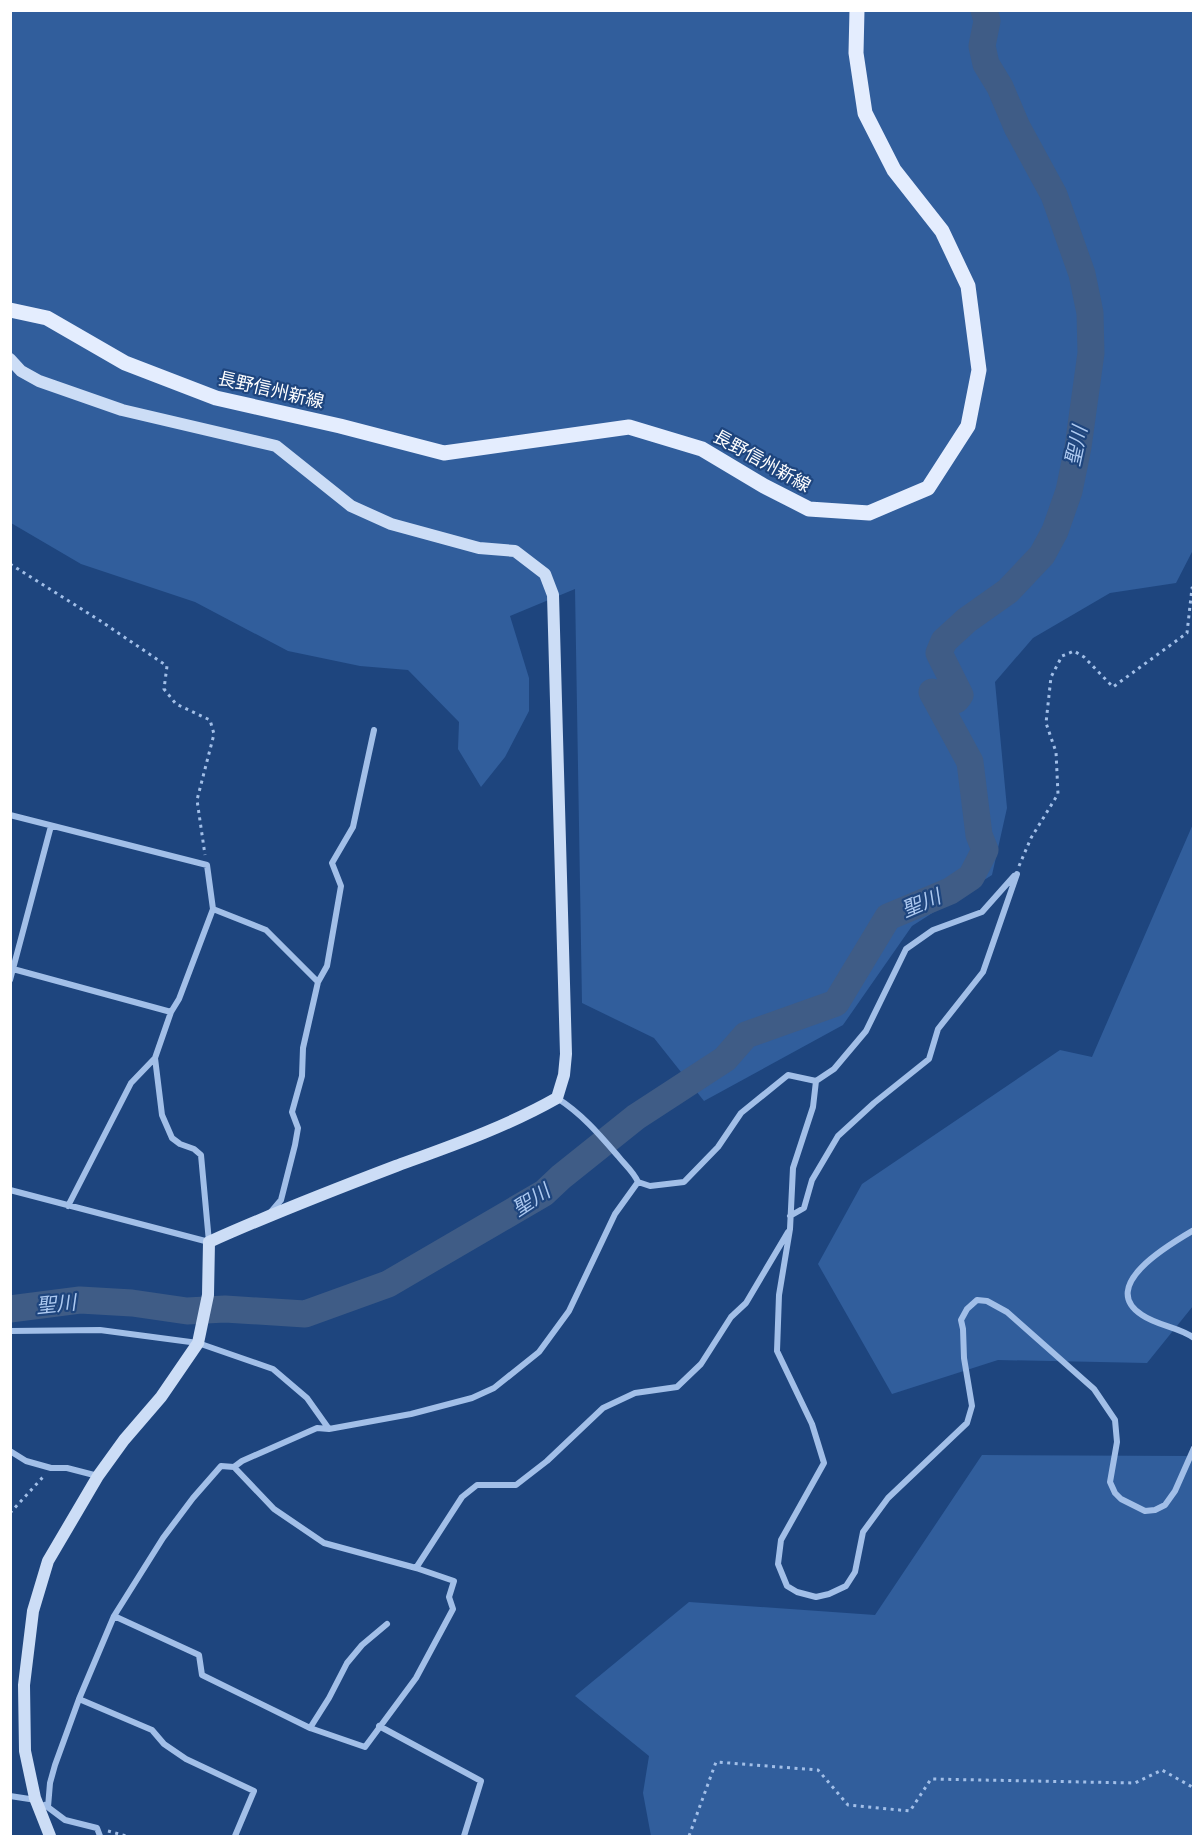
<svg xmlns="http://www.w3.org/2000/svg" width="1204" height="1847" viewBox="0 0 1204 1847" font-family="Karla,'Noto Sans JP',sans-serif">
	<rect width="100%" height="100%" fill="#1e457e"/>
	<path fill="#315e9c" d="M11,11H1193V550L1176,583L1110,593L1033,638L995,682L1007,808L992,875L912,926L843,1025L704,1101L654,1038L582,1003L575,589L510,616L529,678V711L505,757L481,787L458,749L459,722L408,670L360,666L288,651L195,602L81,564L11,523Z
		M1193,824V1306L1147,1363L998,1360L892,1394L818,1264L862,1184L1060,1050L1092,1057Z
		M982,1455L1193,1456V1836H651L643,1793L649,1756L575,1696L689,1602L875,1615Z"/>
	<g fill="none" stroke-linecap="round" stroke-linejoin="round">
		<path stroke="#3f5c86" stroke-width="27" d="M10,1309L80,1300L132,1303L187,1311L225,1309L305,1314L388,1284L544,1193L561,1177L636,1117L725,1059L746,1035L836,1003L888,917L950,891L971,877L985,850L979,835L970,762L932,692L956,700L960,695L939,653L944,641L967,620L1008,591L1042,555L1055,531L1069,491L1078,447L1091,353L1090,313L1082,274L1054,195L1017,127L1000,87L986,64L982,46L987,21L984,10"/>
		<path stroke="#a2bfe8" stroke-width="3" stroke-dasharray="3 4.5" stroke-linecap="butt" d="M10,564L99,620L167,666L164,689L176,704L210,720L214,734L197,800L205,855
			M1019,866L1031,838L1058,794L1056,752L1046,723L1051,677L1062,656L1074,651L1084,657L1113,687L1187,633L1192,588L1194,589
			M10,1513L43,1477
			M108,1831L126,1836
			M689,1836L716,1762L818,1770L848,1805L910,1811L931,1779L1135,1783L1162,1770L1194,1788"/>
		<path stroke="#a2bfe8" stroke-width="6" d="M10,815L207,865L213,909L179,999L171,1012L155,1058L162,1115L172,1138L180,1144L194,1149L201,1155L209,1242L10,1190
			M213,909L266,930L318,982
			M13,969L171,1012
			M10,980L51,826
			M816,1081L834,1069L866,1031L906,949L933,930L982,912L1014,876
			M557,1098C582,1114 599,1134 618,1156C625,1165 633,1171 638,1182L650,1186L684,1182L718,1147L741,1113L788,1075L816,1081L813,1107L793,1168L790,1229L779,1295L777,1351L812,1424L824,1463L781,1540L778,1564L787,1586L797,1592L816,1597L829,1594L846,1586L855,1572L863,1532L888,1498L967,1423L972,1406L964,1358L963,1329L961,1320L967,1309L977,1300L987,1301L1007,1312L1094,1389L1115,1420L1117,1442L1110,1482L1115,1493L1121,1499L1145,1511L1155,1510L1165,1505L1175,1491L1194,1448
			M68,1206L131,1083L155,1058
			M270,1213L281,1200L295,1145L298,1128L292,1112L302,1076L303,1048L318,982L327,966L341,886L332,863L353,827L374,730
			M790,1216L804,1208L812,1180L838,1136L874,1103L929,1059L938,1029L983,972L1017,874
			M1194,1230C1170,1244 1097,1286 1142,1315C1158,1326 1179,1327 1194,1338
			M10,1331L100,1330L198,1343L273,1369L307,1398L329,1429L317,1428L242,1461L234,1467
			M329,1429L411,1414L472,1398L494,1388L539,1352L569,1311L615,1214L638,1182
			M10,1451L26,1461L51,1468H67L98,1476
			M416,1568L462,1497L477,1485H516L547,1461L603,1408L635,1393L677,1387L701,1364L731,1317L746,1303L788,1232
			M79,1699L152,1730L164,1744L186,1759L254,1791L235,1836
			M379,1726L481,1781L464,1836
			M310,1728L329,1698L347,1663L362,1645L387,1624
			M10,1796L36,1800
			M45,1805L65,1820L97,1828L100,1836
			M48,1807L50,1783L55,1765L79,1699L114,1616L163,1538L193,1498L221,1466L234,1467L274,1509L324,1543L416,1568L454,1581L449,1597L453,1609L416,1678L365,1747L310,1728L202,1675L199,1655L114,1616"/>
		<path stroke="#ccddf6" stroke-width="12" d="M10,359L21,371L39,381L122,410L276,446L351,506L391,524L479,548L515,551L545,574L553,595L566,1054L564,1075L557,1098C506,1127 451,1146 396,1166C333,1190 271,1214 209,1242L208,1295L198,1343L161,1397L124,1440L98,1476L48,1561L33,1611L24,1685L25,1751L35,1798L50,1836"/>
		<path stroke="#e4edfe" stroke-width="15" d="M10,310L47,318L125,363L216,398L340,426L444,453L629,427L702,449L764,486L809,509L869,513L928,488L968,426L979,370L968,286L942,231L894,170L865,113L856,53L857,10"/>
	</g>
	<g text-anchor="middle" stroke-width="4.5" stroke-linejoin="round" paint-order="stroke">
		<g font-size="18" fill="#fff" stroke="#1e457e">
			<text transform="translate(271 390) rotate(13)" y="6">長野信州新線</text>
			<text transform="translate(762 461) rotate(29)" y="6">長野信州新線</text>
		</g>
		<g font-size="20" font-style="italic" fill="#adc9f0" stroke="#1e457e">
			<text transform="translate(1076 446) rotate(-78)" y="7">聖川</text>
			<text transform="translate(921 903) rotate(-23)" y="7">聖川</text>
			<text transform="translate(531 1200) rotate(-33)" y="7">聖川</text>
			<text transform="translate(56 1304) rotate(-6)" y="7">聖川</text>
		</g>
	</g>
	<rect width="1204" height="1847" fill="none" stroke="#ffffff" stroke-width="24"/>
</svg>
